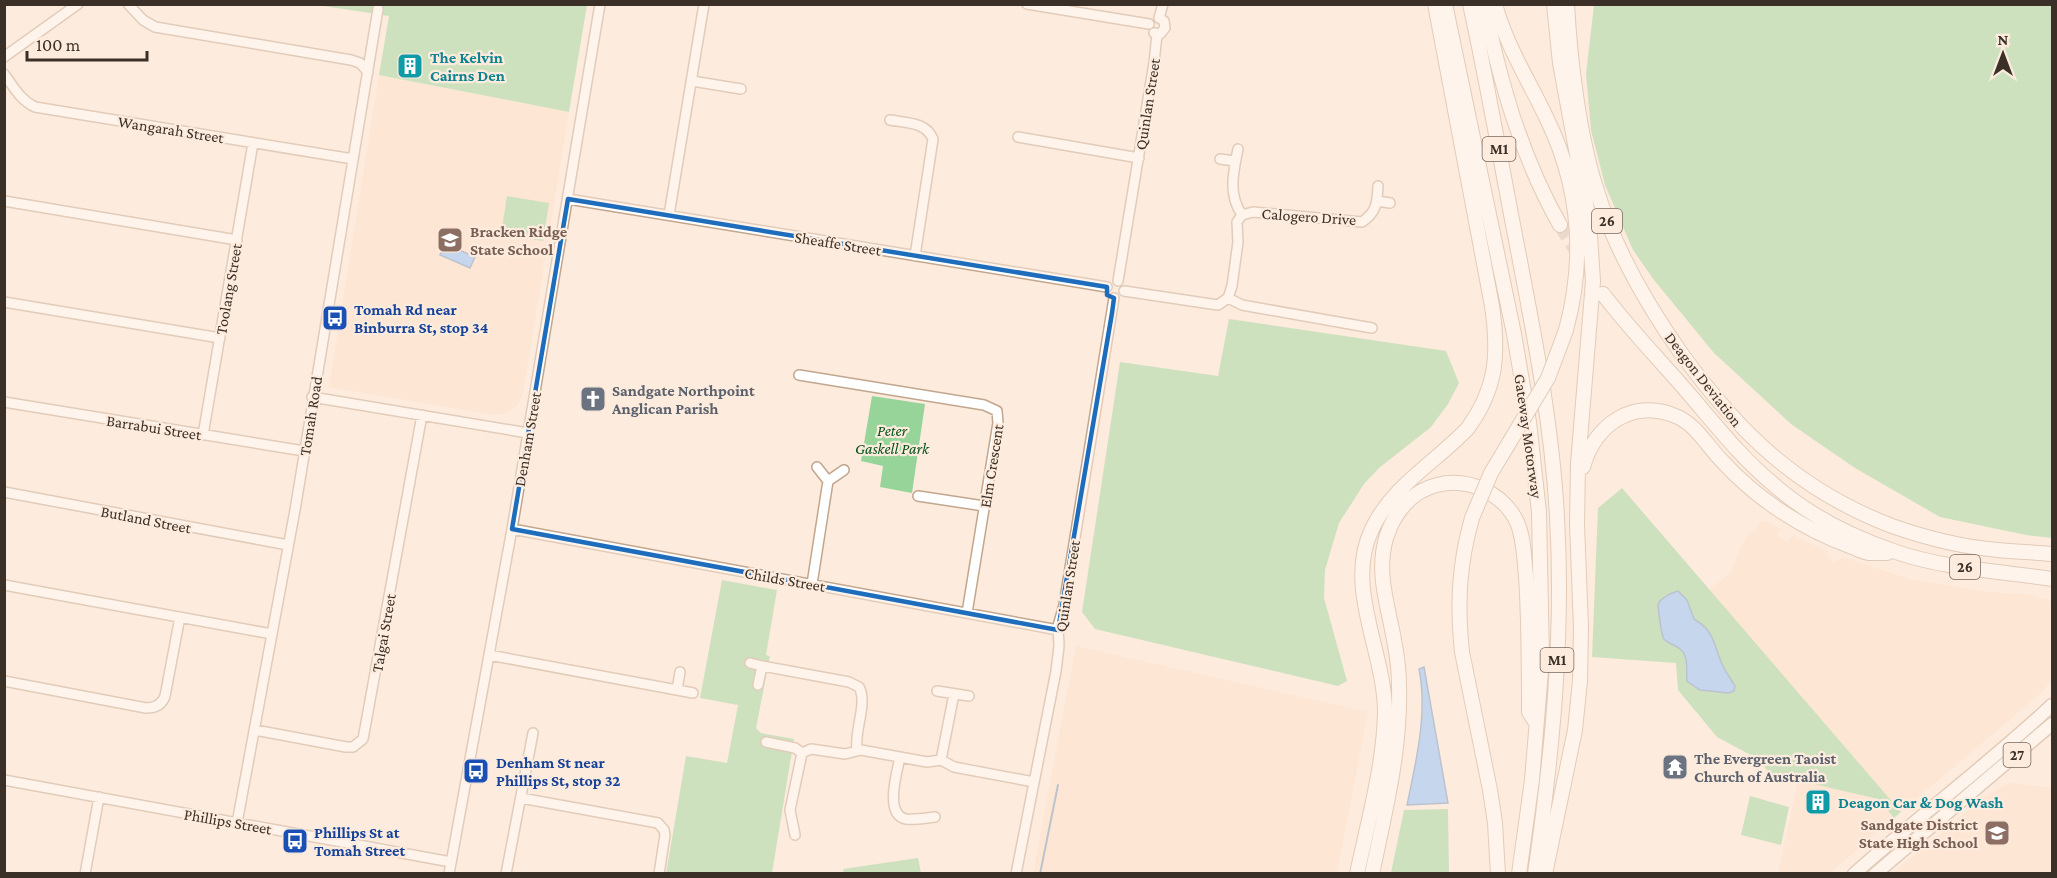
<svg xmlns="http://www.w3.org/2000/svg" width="2057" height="878" viewBox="0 0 2057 878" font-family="'Crimson Pro',serif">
	<rect width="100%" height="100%" fill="#fdebdd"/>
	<path fill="#fde0c8" d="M379,75L569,112L523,393L517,406L507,413L494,415L329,387Z
		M1762,520L1781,529L1777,535L1787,542L1793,535L1829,552L1827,555L1834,563L1843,557L1910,579L1989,592L2027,594L2051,601L2052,679L2041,693L1901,812L1709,590L1731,572L1742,544Z
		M1076,646L1368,712L1337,873H1033Z
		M1798,780L1879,799L1894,818L1830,873L1778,874Z
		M2011,783L2052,788V873H1893L1989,793Z"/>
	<path fill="#96d49a" d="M317,5H587L569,112L379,75L389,16Z
		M1594,5H2052V538L2026,535L1940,517L1855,468L1791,424L1714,353L1654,280L1633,250L1605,185L1591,130L1586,74Z
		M507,196L549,203L543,241L501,234Z
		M1229,319L1446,351L1459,383L1448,404L1431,427L1379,468L1364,484L1339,523L1325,570L1324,598L1347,681L1338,686L1095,629L1082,612L1120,362L1218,376Z
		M872,396L925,404L912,493L880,487L883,466L861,461Z
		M1622,488L1901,812L1894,818L1878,799L1770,774L1758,759L1717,737L1678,690L1676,663L1592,657L1598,508Z
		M722,580L777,590L766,655L770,656L756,728L761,733L794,739L772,873L666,874L686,756L727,763L738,705L700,698Z
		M1750,796L1789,807L1781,845L1741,835Z
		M1448,809L1449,873H1391L1404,810Z
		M918,858L921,873H844L843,869Z"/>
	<path fill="#83bcfe" stroke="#6d92be" stroke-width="1.5" d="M446,244L475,257L470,268L440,255Z
		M1678,591L1687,600L1694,619C1716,632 1713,645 1723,666C1726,673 1731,679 1735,686L1734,691L1729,693L1700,690L1687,681C1686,671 1689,656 1680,649C1676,645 1668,644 1664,639C1661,635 1659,613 1658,606L1659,602C1665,596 1670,593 1678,591Z
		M1424,667L1448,803L1407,805C1416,761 1428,714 1419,669Z"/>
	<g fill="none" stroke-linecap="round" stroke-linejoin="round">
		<path stroke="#6d92be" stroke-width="2" d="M1040,874L1058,785"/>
		<path stroke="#d6c6b9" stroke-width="14" stroke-dasharray="14 7" stroke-linecap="butt" d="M1560,225L1594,279"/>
		<g stroke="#c2a68e" stroke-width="12">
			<path id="minor" d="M128,4L143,20L155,27L351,60L360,63L368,72
				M1027,4L1149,24
				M1159,18L1163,4
				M1154,33L1160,34L1165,28L1164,21L1159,18
				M4,57L78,4
				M4,74C14,87 20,100 35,107L353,159
				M692,81L741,89
				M890,120C907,123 926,122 933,139L915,256
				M1018,137L1139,158
				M1238,149C1233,173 1228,195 1242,215
				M1220,159L1235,161
				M568,199L1107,287
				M4,201L237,240
				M1377,201L1390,203
				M669,215L704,4
				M1118,281L1154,63L1157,34
				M1124,291L1218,305L1228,298L1232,286L1238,242L1237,222L1242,215L1253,212L1362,222C1377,212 1377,203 1378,186
				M1228,298L1242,305L1372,328
				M4,302L220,338
				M799,375L984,405L997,411L998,423L967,613
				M312,397L528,433
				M4,402L304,451
				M203,435L253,143
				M817,467L828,481L844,470
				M4,492L288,545
				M918,496L984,506
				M512,529L1058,630
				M812,584L828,481
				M4,585L272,634
				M489,655L677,690
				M750,663L762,666L758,685
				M762,666L849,682L859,687C868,703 854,730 857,750
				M680,672L677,690L693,693
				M4,681L146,708C155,708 162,705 165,696L180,617
				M937,691L969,696
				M255,730L346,747H353L363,739L422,415
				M766,742L795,748L802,753
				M802,753L811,749L845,754L861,750L927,762L941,760L954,767L1034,782
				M900,757C897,772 884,815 906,819C915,820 926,818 935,817
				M941,760L954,694
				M4,780L451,862
				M521,798L658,823L664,830L665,835L659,874
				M237,823L295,510L378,9
				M795,835L790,810L802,753
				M85,874L99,797
				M449,874L512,529L600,4
				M506,874L533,733
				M1016,874L1056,671L1059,646L1058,626L1064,605L1114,298"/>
		</g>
		<g stroke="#c2a68e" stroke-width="15">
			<path id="major" d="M1854,874C1919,816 1989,764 2052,705
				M1875,874L2052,724"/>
		</g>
		<g stroke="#c2a68e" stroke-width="16">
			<path id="highway" d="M1445,4L1514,334L1529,422L1539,512L1542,659L1532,780L1519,874
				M1470,4C1487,81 1500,158 1515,235C1533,329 1552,422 1557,517C1564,637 1552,755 1535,874
				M1484,4C1500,82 1521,156 1560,225
				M1495,4C1506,45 1528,79 1546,117C1580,186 1586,256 1566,330
				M1567,4C1570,60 1579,135 1596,188C1614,248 1645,302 1681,353C1739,433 1798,490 1892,526C1926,538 1962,547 1998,550C2016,552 2034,552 2052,554
				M1603,294C1628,327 1656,356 1683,387C1712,420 1739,456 1773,484C1808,515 1852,537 1896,552C1946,569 2000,571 2052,579
				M1583,467C1595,424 1634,397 1678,417C1697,426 1708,447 1723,462C1756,498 1801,528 1847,545C1854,547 1862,552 1869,553C1875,553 1881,553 1887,553
				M1472,518C1459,564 1457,603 1462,652L1490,790L1495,823L1498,874
				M1357,874C1368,821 1384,766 1385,712C1385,652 1344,587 1372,529C1392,486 1436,462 1468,428C1497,388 1499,354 1492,306L1435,4
				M1372,874C1385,812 1401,749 1399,686C1399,671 1397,655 1394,640C1388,605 1376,574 1386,538C1394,513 1411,491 1437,485C1468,477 1503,493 1517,522C1524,538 1524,558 1526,576C1529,621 1529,666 1529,712L1536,723
				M1545,874L1575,730L1580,681L1581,627L1577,524L1578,464L1593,281L1589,220L1560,63L1554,4"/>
		</g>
		<use href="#minor" stroke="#fff" stroke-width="9"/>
		<use href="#major" stroke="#fff" stroke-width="12"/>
		<use href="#highway" stroke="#fff" stroke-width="14"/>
		<g stroke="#c2a68e" stroke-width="16" stroke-linecap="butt">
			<path id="highway-bridge" d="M1472,518L1491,473L1548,378L1566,330"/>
		</g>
		<use href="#highway-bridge" stroke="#fff" stroke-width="14"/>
	</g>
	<path d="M0 0H2057V878H0ZM568,199L1107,287V295L1114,298L1112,313L1058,630L512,529Z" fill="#fdebdd" fill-opacity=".55" fill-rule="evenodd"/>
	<path fill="none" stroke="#1e6dbc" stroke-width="4.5" stroke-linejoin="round" d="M568,199L1107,287V295L1114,298L1112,313L1058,630L512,529Z"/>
	<defs>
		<g id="building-square" transform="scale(1.35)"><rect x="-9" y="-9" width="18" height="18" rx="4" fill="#0f9aa8" stroke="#fdebdd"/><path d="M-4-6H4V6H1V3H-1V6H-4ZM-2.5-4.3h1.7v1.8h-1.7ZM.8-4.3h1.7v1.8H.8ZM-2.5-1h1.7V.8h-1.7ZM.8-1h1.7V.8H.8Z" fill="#fff"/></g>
		<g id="school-square" transform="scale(1.35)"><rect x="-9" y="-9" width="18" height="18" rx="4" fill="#8d6e63" stroke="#fdebdd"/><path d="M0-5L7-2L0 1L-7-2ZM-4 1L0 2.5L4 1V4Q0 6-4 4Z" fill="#fff"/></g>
		<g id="bus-square" transform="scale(1.35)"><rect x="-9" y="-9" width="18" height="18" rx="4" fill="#1a4fb4" stroke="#fdebdd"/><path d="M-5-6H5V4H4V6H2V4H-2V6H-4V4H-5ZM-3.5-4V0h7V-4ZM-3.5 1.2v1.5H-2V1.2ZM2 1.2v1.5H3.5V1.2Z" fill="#fff"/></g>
		<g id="church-square" transform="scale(1.35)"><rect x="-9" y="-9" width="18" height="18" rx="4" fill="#6b7280" stroke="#fdebdd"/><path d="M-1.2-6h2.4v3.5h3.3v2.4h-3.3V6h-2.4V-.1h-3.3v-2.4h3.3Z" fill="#fff"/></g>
		<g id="temple-square" transform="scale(1.35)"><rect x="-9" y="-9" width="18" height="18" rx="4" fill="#6b7280" stroke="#fdebdd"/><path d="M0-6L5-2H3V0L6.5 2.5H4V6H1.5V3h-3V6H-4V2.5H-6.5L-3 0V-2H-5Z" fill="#fff"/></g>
	</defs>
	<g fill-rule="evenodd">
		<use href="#building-square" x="410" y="66"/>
		<use href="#school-square" x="450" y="240"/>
		<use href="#bus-square" x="335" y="318"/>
		<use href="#church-square" x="593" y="399"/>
		<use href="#temple-square" x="1675" y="767"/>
		<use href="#bus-square" x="476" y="771"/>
		<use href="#building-square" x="1818" y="802"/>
		<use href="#school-square" x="1997" y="833"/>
		<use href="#bus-square" x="295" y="841"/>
	</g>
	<g text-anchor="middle" stroke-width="4.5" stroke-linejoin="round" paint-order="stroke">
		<g fill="#fdebdd" stroke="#75685e" stroke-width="1.5">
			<rect x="1482.5" y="137" width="33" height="24" rx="4.5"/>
			<rect x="1592" y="209" width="30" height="24" rx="4.5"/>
			<rect x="1950" y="555" width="30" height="24" rx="4.5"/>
			<rect x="1540.5" y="648" width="33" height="24" rx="4.5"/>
			<rect x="2003.5" y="743" width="27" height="24" rx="4.5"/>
		</g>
		<g font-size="15" font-weight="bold" fill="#3b3027">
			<text x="1499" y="154">M1</text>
			<text x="1607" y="226">26</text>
			<text x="1965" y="572">26</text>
			<text x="1557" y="665">M1</text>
			<text x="2017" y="760">27</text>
		</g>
		<g font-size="16" font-weight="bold" fill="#0d838f" stroke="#fdebdd" text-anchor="start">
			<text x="430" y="63">The Kelvin<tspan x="430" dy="18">Cairns Den</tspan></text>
			<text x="1838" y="808">Deagon Car &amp; Dog Wash</text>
		</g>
		<g font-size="16" fill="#3b3027" stroke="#fdebdd">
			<text transform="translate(1147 104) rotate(-81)" y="6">Quinlan Street</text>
			<text transform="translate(171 129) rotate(9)" y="6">Wangarah Street</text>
			<text transform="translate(1309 216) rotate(4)" y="6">Calogero Drive</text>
			<text transform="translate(838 243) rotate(9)" y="6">Sheaffe Street</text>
			<text transform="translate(228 289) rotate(-80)" y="6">Toolang Street</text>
			<text transform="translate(1704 379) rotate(52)" y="6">Deagon Deviation</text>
			<text transform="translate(310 416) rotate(-81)" y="6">Tomah Road</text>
			<text transform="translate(154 427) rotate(9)" y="6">Barrabui Street</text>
			<text transform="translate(1529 436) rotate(82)" y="6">Gateway Motorway</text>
			<text transform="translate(527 439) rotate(-80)" y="6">Denham Street</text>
			<text transform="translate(991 466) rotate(-81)" y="6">Elm Crescent</text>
			<text transform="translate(146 519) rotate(11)" y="6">Butland Street</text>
			<text transform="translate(785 579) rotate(10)" y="6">Childs Street</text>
			<text transform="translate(1067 586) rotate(-81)" y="6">Quinlan Street</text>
			<text transform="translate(383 633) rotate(-80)" y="6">Talgai Street</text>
			<text transform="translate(228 821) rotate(10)" y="6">Phillips Street</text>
		</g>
		<g font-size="16" font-weight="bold" fill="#785e54" stroke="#fdebdd" text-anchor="start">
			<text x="470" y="237">Bracken Ridge<tspan x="470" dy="18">State School</tspan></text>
			<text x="1978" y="830" text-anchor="end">Sandgate District<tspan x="1978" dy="18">State High School</tspan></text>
		</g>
		<g font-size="16" font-weight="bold" fill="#164399" stroke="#fdebdd" text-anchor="start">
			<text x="354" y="315">Tomah Rd near<tspan x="354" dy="18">Binburra St, stop 34</tspan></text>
			<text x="496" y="768">Denham St near<tspan x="496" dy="18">Phillips St, stop 32</tspan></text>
			<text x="314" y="838">Phillips St at<tspan x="314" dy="18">Tomah Street</tspan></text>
		</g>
		<g font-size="16" font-weight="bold" fill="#5b616d" stroke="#fdebdd" text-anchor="start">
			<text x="612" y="396">Sandgate Northpoint<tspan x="612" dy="18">Anglican Parish</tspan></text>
			<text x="1694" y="764">The Evergreen Taoist<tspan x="1694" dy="18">Church of Australia</tspan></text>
		</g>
		<g font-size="16" font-style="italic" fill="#045218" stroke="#fdebdd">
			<text x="892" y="436">Peter<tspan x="892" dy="18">Gaskell Park</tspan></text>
		</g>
	</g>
	<rect width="2057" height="878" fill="none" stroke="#3b3027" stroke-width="12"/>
	<g transform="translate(2003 54)" stroke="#fdebdd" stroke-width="4.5" paint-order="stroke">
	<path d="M0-4.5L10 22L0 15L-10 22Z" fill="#3b3027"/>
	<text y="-9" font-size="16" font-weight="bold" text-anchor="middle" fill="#3b3027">N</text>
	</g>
	<path d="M27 51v9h120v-9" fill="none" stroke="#3b3027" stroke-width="3"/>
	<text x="36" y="51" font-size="18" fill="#3b3027" stroke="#fdebdd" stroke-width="4.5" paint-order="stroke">100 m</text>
</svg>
